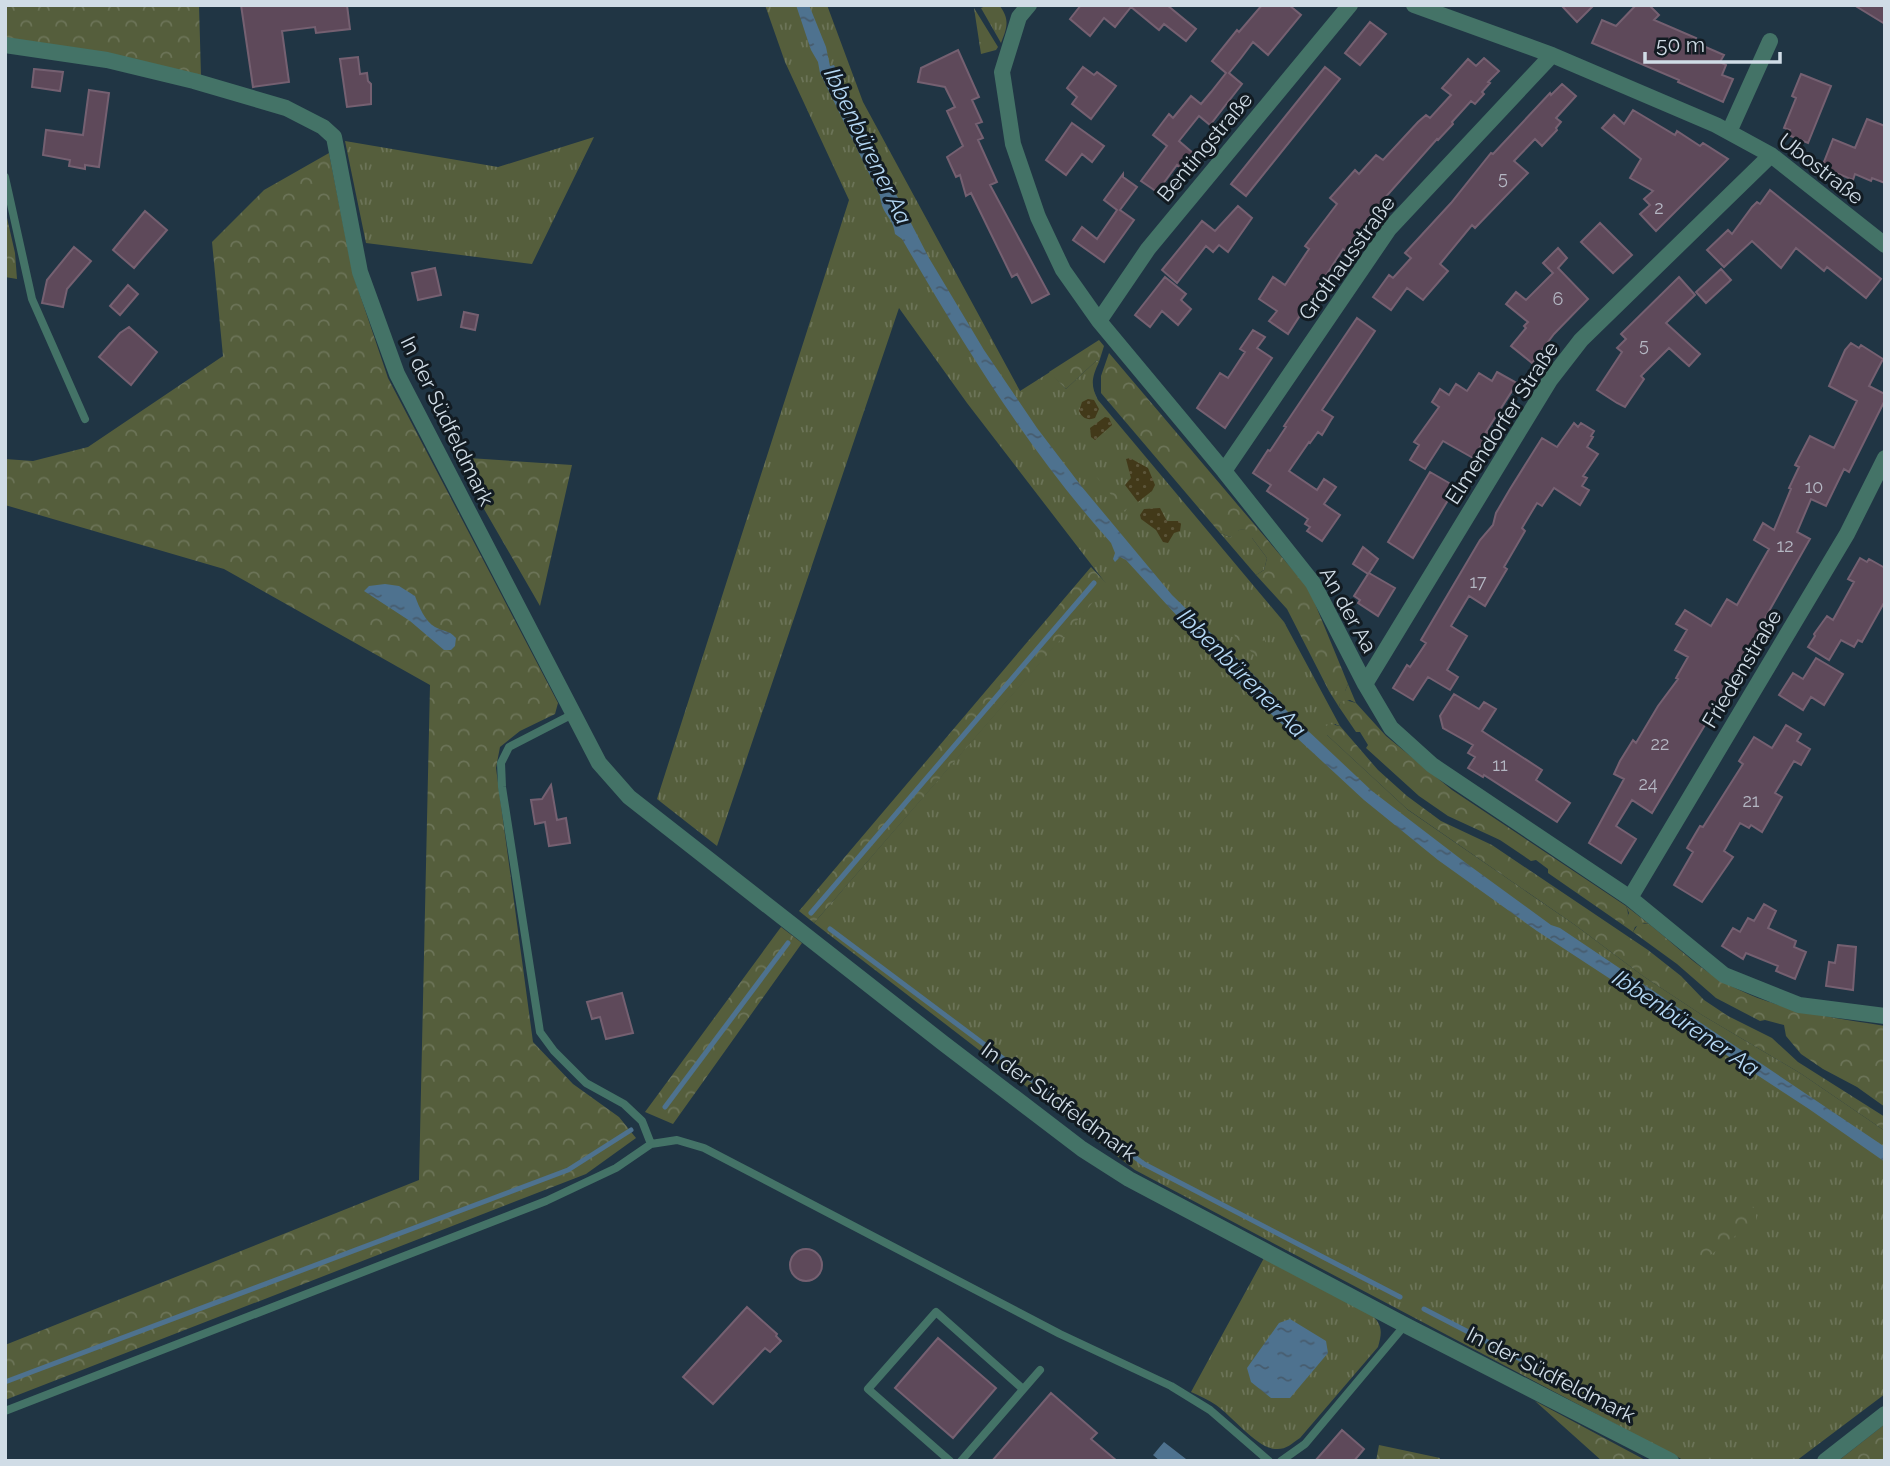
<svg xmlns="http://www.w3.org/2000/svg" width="1890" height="1466" viewBox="0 0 1890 1466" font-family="Raleway,sans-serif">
	<defs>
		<pattern id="grass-tufts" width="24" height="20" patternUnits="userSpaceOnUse" patternTransform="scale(1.75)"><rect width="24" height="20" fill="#555e3c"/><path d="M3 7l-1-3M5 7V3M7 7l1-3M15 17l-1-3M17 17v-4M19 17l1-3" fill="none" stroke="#6c7458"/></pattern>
		<pattern id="forest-crowns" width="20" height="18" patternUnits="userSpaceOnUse" patternTransform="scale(1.75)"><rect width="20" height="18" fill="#555e3c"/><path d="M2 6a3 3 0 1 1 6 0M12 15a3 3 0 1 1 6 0" fill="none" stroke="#6c7458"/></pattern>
		<pattern id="sand-dots" width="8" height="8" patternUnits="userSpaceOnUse" patternTransform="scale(1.75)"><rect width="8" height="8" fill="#423919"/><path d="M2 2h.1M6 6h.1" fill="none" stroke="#5c553a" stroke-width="1.8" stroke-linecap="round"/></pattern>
		<pattern id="water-ripples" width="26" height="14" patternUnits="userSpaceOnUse" patternTransform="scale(1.75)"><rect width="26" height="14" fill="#4e728f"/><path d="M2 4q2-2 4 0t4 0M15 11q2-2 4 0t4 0" fill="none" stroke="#475c6e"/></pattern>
	</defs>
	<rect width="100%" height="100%" fill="#203544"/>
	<path fill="url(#grass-tufts)" d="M765,5H827L863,102L1020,391L1050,372L1066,389L1097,360L1099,362C1092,377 1090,385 1098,400L1284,622L1340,726L1335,724L1327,735L1408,810L1575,925L1643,976L1702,1015L1800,1073L1885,1131V1394L1796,1461H1685L1135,1170L814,923L1107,585L967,403L899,308L717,846L657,799L849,200L785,62Z
		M988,5L1000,6C1010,20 1007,28 1001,43L981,8Z
		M974,8L998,47L996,50L981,54Z
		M594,137L532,264L366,243L345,141L498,167Z
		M1252,528V538L1267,558L1264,570L1256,575L1220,533L1230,537L1239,530Z
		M1348,684L1356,703L1350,700L1340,703L1339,707L1329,691H1345Z
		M1626,906L1649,924L1644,923L1635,927L1633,932L1623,925L1629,913Z
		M1264,1258L1368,1312C1382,1323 1383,1330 1378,1347L1300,1438C1291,1444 1286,1450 1275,1449C1257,1448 1232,1416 1216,1405C1209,1400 1200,1396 1191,1392Z"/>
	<path fill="url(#forest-crowns)" d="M5,5H199L201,76L5,38Z
		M329,153L353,274L388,378L558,703L555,714L520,731L500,747L496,768L533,1042L573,1084L619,1117L636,1138L586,1174L5,1400V1345L419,1180L430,685L224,569L5,505V459L33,461L88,447L223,356L212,242L264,190Z
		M5,209L15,253L17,279L5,277Z
		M1099,340L1104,346L1099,362L1097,360L1066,389L1049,372Z
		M1109,353L1309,589L1348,684L1345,691H1329L1287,609L1256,575L1264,570L1267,558L1252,538V529L1239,530L1237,534L1230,537L1220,533L1101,393V376Z
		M454,457L572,465L540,606Z
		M1097,470L1107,472L1128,500L1129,505L1125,512L1095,475Z
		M1091,567L1108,585L814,923L799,911Z
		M1239,624C1255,625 1273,641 1265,657L1259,659L1235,637L1233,627Z
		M1345,700L1356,703L1386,736L1452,790L1626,906C1629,913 1629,919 1623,925L1548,873V869L1536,860L1531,861L1500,840L1448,816L1419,796L1366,748L1368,745L1360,732H1356L1339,707L1340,703Z
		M1330,724L1340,726L1378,770L1407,796L1441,821L1492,845L1648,950L1681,976L1704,1000L1728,1016L1772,1038L1798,1062L1885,1117V1131L1800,1073L1702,1015L1643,976L1575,925L1407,809L1327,735L1326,726Z
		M1639,923L1649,924C1673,943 1696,966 1722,981C1772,1010 1829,1017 1885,1026V1107L1857,1087L1823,1069L1801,1054L1786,1036L1784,1025L1765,1020L1760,1021L1716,998L1677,964L1633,932Z
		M781,927L802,943L673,1124L645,1112Z
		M1751,1204L1756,1210V1220L1704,1260L1697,1259L1695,1255L1696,1249L1747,1205Z
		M1535,1401L1647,1461H1602Z
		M1885,1424V1461H1838Z
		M1379,1445L1440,1458V1461H1376Z"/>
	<path fill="url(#sand-dots)" d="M1088,399L1094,400L1099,409L1095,418C1088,421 1082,418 1079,411L1082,402Z
		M1105,417L1109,418L1112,425L1095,440L1091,437L1090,428Z
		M1130,458L1148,468L1155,485L1152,491L1138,502L1125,485L1131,478L1126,459Z
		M1160,508L1167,521H1179L1181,524L1180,531L1174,533L1168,543L1163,542L1156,530L1141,519L1140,515L1144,509Z"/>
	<path fill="url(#water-ripples)" d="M796,5H809L826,47L830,66L834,65L862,128L929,258L984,350L1037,428L1082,487L1172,595L1268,689L1287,711L1372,791L1466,863L1551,925L1560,928L1885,1147V1162L1809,1109L1537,931L1438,860L1364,800L1242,687L1126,560L1120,557L1115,562L1113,559L1115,553L1111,543C1028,450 964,346 902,239L895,234C893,216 882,216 880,196L820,73L818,62L811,50Z
		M385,584L399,586L415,596C419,607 425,621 435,627C444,632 449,630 456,638L455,646L451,650H444L410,621L364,591L369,586Z
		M1290,1319L1326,1341L1328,1353L1290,1398H1271L1251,1382L1247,1368L1279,1323Z
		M1164,1442L1186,1459L1184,1461H1160L1153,1455Z"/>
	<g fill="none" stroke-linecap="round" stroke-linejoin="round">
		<path stroke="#4e728f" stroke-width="5" d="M811,913L1094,583
			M830,929L1144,1164L1400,1297
			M665,1107L788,943
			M1424,1309L1532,1365H1537
			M5,1382L568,1170L631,1130"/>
	</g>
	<path fill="#5e495a" stroke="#756071" stroke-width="2" d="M241,5H347L350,29L316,33L315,27L282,31L289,82L253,87Z
		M1081,5H1167L1196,29L1186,41L1164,24L1159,30L1131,7L1115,27L1104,18L1090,36L1070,19Z
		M1262,5H1289L1301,15L1268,55L1253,42L1241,58L1229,73L1242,84L1210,125L1199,116L1179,141L1201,160L1189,175L1177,165L1157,192L1141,181L1167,146L1153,135L1169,114L1173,118L1191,96L1201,104L1211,92L1226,73L1212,61L1237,30L1239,32Z
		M1561,5H1594L1577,22Z
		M1636,5H1649L1659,15L1654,20L1696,38L1694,42L1724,55L1720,62L1726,65L1722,75L1733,79L1723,102L1678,82L1679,80L1592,43L1602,20L1616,26Z
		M1854,5H1885V24Z
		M1370,22L1386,34L1360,65L1345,53Z
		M958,50L979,97L972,100L982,122L976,124L983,138L978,140L997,182L990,185L1049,294L1032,303L1017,274L1012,277L971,193L966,196L960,175L956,177L947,157L963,146L947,111L955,107L945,87L918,82L921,68Z
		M358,57L360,74L367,73L368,81L371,84V104L347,107L340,59Z
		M1484,58L1499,71L1488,82L1490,83L1482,92L1484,94L1475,104L1471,101L1452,122L1453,124L1438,140L1437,139L1375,209L1345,251L1343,249L1288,334L1269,321L1277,311L1259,299L1273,277L1285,285L1309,249L1305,246L1337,204L1330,198L1355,170L1359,174L1376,155L1383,160L1418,122L1426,115L1430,118L1451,95L1442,88L1468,59L1476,66Z
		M1083,67L1094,75L1097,72L1116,86L1091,119L1072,104L1077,97L1067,88Z
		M1325,67L1340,79L1246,196L1231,184Z
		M34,69L63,72L60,91L32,87Z
		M1801,74L1831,86L1808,143L1788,135L1790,130L1784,128L1796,98L1792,96Z
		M1562,84L1576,96L1556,118L1561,122L1556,128L1557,130L1542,146L1535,139L1514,161L1528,173L1475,228L1472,225L1440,264L1448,271L1423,300L1407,288L1391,310L1373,297L1389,275L1393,278L1411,258L1405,253L1451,203L1491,153L1493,154L1550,93L1551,95Z
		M89,90L109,93L99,167L85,165V169L69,166L70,160L43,155L46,130L83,135Z
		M1633,110L1675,135L1677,131L1700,146L1703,143L1728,159L1656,231L1640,214L1650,205L1644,199L1653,191L1630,178L1641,159L1602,128L1614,115L1624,124Z
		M1867,119L1885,126V183L1872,178L1871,181L1855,174L1853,180L1822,167L1833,139L1855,148Z
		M1072,123L1104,146L1092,162L1082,154L1066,175L1046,160Z
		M1123,174V177L1137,187L1120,210L1134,220L1104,262L1073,240L1082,227L1097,239L1117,210L1104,200Z
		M1770,190L1881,279L1866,298L1827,267L1824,271L1796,248L1781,268L1752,241L1724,267L1707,250L1728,230L1732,234L1752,207L1757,202L1760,204Z
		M1238,206L1252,218L1228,252L1219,245L1213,252L1206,246L1177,283L1162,270L1202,221L1215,231Z
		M145,211L167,230L134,268L113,250Z
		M1600,223L1632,255L1613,273L1581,242Z
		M74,247L91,261L67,289L63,307L42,303L47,280Z
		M1558,248L1567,258L1558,268L1588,299L1554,334L1532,363L1511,346L1526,328L1524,326L1528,322L1506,304L1516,292L1526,300L1553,273L1543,263Z
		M435,268L441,295L418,300L412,273Z
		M1721,269L1731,280L1706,303L1696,292Z
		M1165,277L1186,294L1181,300L1191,309L1178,325L1162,311L1150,327L1135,315Z
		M1679,277L1695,295L1666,323L1700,354L1689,366L1669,348L1641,376L1644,379L1625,407L1617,403L1597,390L1622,352L1617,348L1626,339L1621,334Z
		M128,285L138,294L120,315L110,306Z
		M464,312L478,315L475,330L461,327Z
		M1357,318L1375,331L1322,410L1333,417L1331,420L1322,435L1318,432L1310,443L1309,442L1289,471L1317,490L1324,479L1336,487L1324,504L1340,515L1322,541L1307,531L1310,527L1305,524L1308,519L1267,491L1271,485L1253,473L1268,450L1270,451L1286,427L1284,426Z
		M129,327L157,352L131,385L99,357L120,333Z
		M1253,330L1265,337L1257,348L1272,358L1225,428L1197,408L1220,373L1228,378L1245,352L1240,349Z
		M1851,343L1859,348L1861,345L1883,359L1869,386L1885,394V400L1849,472L1844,469L1826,506L1811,499L1797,532L1810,539L1764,620L1767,622L1652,813L1632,800L1616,826L1636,839L1621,863L1589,843L1624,779L1614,774L1620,761L1633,740L1636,743L1658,706L1678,679L1676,678L1688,657L1675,650L1687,630L1676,624L1685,610L1711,626L1727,599L1737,605L1769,549L1754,540L1763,523L1774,530L1791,489L1789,488L1799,467L1795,465L1810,436L1834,448L1857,401L1829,386L1845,350Z
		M1497,372L1517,383L1486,432L1489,433L1473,458L1443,441L1425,469L1410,460L1419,445L1414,442L1439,407L1432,402L1440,389L1449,395L1456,384L1467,391L1479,373L1492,381Z
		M1574,423L1578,427L1581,423L1594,431L1591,436L1593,437L1587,447L1598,454L1583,476L1587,478L1582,486L1589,490L1580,505L1554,488L1542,506L1537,503L1522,528L1525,531L1504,567L1507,569L1485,606L1469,596L1451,626L1467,636L1447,670L1458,677L1450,690L1428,677L1413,700L1393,688L1407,665L1410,667L1426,643L1421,640L1480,540L1493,525L1496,513L1510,489L1542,438L1557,447Z
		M1430,472L1456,487L1413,558L1388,542Z
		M1363,547L1378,559L1369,573L1395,588L1378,616L1358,603L1360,600L1354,596L1368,574L1353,564Z
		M1860,558L1867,562L1869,559L1885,568V601L1862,642L1858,640L1854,647L1841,640L1829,660L1808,647L1815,636L1814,634L1827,616L1833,620L1854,582L1848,579Z
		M1816,658L1843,674L1824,705L1811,697L1803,710L1779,695L1793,673L1803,679Z
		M1454,694L1479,709L1484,702L1496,709L1482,731L1542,770L1536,780L1570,803L1557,822L1484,775L1483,777L1468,768L1475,757L1468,753L1473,745L1443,728L1440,716Z
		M1786,725L1801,734L1797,741L1810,749L1801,765L1794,761L1775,793L1782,797L1762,832L1751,825L1749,828L1740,823L1724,851L1733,857L1702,902L1674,885L1693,852L1687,848L1700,826L1703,827L1743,764L1739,761L1754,737L1772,748Z
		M551,785L557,820L566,818L570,843L549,846L545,822L535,824L531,800L542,799Z
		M1764,904L1776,911L1768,928L1796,941L1794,947L1806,952L1795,979L1776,971L1778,966L1746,953L1743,959L1722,946L1733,928L1740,932L1748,918L1754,921Z
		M1838,945L1856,947L1853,990L1826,986L1829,962L1835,963Z
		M622,993L633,1033L606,1039L600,1017L592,1019L587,1002Z
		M790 1265a16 16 0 1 1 32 0a16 16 0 1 1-32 0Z
		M747,1307L777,1334L776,1336L781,1341L770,1352L765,1348L713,1404L683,1377Z
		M938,1338L996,1388L953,1438L895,1388Z
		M1051,1393L1097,1433L1091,1439L1117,1461H992Z
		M1342,1430L1364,1449L1354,1461H1315Z"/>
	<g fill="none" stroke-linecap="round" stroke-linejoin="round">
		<path stroke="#447367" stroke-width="8" d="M5,177L32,299L85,419
			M573,714L509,747L501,763L502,787L540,1032L554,1051L586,1083L624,1104L642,1121L651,1144
			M5,1411L546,1201L616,1168L651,1144L677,1140L704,1148L1060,1334L1171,1386L1210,1410L1269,1461
			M950,1461L868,1389L936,1312L1023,1389
			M961,1461L1040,1370
			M1281,1461L1305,1444L1405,1325"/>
		<path stroke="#447367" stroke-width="16" d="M1029,5L1019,17L1002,72L1013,144L1038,217L1063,270L1099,321L1224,471L1313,583L1365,684L1391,728L1432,765L1630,898L1724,975L1799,1005L1885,1016
			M1414,5L1552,55L1716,125L1771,155L1885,245
			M5,45L107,60L194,81L286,108L323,127L334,137L360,272L397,374L599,763L629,797L943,1043L1082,1149L1129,1179L1405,1325L1671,1461
			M1729,132L1770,41
			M1099,321L1148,249L1350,5
			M1224,471L1389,229L1552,55
			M1365,684L1550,380L1581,340L1771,155
			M1630,898L1847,534L1885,458
			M1825,1461L1885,1414"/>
	</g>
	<g text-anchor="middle" stroke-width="6" stroke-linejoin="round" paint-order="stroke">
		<g font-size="18" fill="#b4b7c3">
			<text x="1503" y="184">5</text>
			<text x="1659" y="214">2</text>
			<text x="1558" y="305">6</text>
			<text x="1644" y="351">5</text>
			<text x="1814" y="493">10</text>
			<text x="1785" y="552">12</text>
			<text x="1478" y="588">17</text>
			<text x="1660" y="750">22</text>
			<text x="1500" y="771">11</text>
			<text x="1648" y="790">24</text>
			<text x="1751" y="807">21</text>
		</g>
		<g font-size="21" fill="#d0dce6" stroke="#121b22">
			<text transform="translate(1205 147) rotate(-50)" y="7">Bentingstraße</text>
			<text transform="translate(1821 169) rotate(38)" y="7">Ubostraße</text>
			<text transform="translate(1347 258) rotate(-54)" y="7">Grothausstraße</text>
			<text transform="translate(447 421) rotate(64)" y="7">In der Südfeldmark</text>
			<text transform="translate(1502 423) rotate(-57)" y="7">Elmendorfer Straße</text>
			<text transform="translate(1348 610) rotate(61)" y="7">An der Aa</text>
			<text transform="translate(1742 669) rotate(-59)" y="7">Friedenstraße</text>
			<text transform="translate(1059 1102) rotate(36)" y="7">In der Südfeldmark</text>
			<text transform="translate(1551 1375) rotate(27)" y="7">In der Südfeldmark</text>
		</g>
		<g font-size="23" font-style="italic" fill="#b5d8f5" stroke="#121b22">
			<text transform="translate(868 146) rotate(64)" y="8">Ibbenbürener Aa</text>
			<text transform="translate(1242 673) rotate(45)" y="8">Ibbenbürener Aa</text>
			<text transform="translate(1686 1023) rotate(34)" y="8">Ibbenbürener Aa</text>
		</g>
	</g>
	<rect width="1890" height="1466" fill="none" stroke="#d0dce6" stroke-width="14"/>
	<path d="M1645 52v10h135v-10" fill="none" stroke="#d0dce6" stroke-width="3.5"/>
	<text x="1656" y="52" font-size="21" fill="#d0dce6" stroke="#121b22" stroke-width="5" paint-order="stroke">50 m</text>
</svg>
